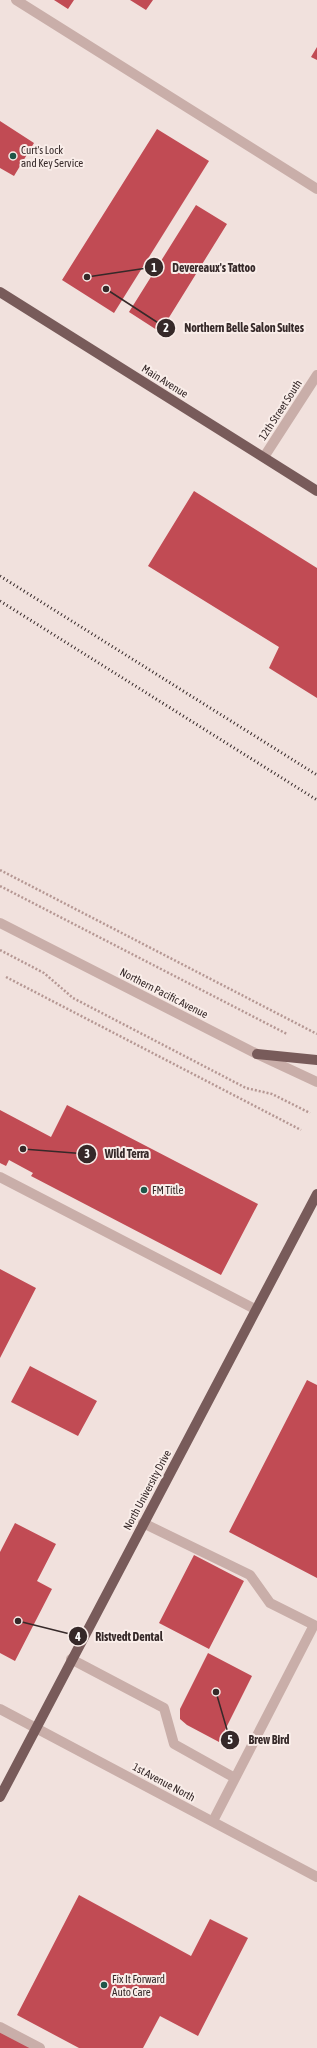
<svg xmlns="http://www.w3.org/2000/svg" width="317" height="2048" viewBox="0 0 317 2048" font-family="'Asap Condensed',sans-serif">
	<rect width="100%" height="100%" fill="#f1e1dd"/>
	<path fill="#c14b54" d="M54,0H74L68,9Z
		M130,0H153L146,10Z
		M317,47V60L311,57Z
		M0,121L34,143L14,176L0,168Z
		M157,129L209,161L114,313L62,280Z
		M196,205L227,224L160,332L129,312Z
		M194,491L317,568V698L269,668L279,647L148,566Z
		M67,1105L258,1204L221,1275L31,1176L33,1173L9,1160L6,1166L0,1163V1110L51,1137Z
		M0,1269L36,1288L0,1358Z
		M30,1366L97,1401L78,1436L11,1402Z
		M307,1380L317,1385V1578L229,1532Z
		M15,1523L56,1544L37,1581L52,1589L15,1661L0,1653V1552Z
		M194,1555L244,1581L209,1649L159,1623Z
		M208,1653L252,1676L219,1742L187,1725L180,1719V1709Z
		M79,1895L191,1956L210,1919L248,1938L198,2036L160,2016L143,2048H79L17,2015Z
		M0,2031L33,2048H0Z"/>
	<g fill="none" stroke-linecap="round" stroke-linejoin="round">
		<path stroke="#b59793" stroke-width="2.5" stroke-dasharray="2 2" stroke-linecap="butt" d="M0,870L317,1034
			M0,886L287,1034
			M0,950L44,973L73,998L246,1088L272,1094L310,1113
			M6,977L301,1130"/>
		<path stroke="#c9aea9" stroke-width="10" d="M16,0L317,189
			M0,1177L255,1309
			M143,1523L250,1575L270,1603L314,1625L213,1821
			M71,1659L164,1708L174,1744L235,1778
			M0,2027L40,2048"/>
		<path stroke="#c9aea9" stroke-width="10" d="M264,457L317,375
			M0,923L257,1054L317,1082"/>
		<path stroke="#c9aea9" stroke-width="10" d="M0,1709L317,1877"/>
		<path stroke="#785b5a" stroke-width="10" d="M0,292L317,491
			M257,1054L317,1060
			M0,1797L317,1194"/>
		<path stroke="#362929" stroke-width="3" stroke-dasharray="1 3" stroke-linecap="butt" d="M0,576L317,775
			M0,601L317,800"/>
	</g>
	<g fill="#205649" stroke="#f9ede9" stroke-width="1.5">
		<circle cx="13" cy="156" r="4"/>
		<circle cx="144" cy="1190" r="4"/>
		<circle cx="104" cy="1985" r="4"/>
	</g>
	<g text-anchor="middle" stroke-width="4" stroke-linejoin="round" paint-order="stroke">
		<g font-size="11" fill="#362929" stroke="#f9ede9" text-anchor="start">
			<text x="21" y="154">Curt's Lock<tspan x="21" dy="13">and Key Service</tspan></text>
			<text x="152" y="1194">FM Title</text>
			<text x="112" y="1983">Fix It Forward<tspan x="112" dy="13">Auto Care</tspan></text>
		</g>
		<g font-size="11" fill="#362929" stroke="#f9ede9">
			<text transform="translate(165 381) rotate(32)" y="4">Main Avenue</text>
			<text transform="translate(280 410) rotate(-57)" y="4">12th Street South</text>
			<text transform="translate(164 993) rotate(27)" y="4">Northern Pacific Avenue</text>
			<text transform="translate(147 1490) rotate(-62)" y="4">North University Drive</text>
			<text transform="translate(164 1782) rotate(28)" y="4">1st Avenue North</text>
		</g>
	</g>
	<path fill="none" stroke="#362929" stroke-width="1.5" d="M87 277L154 267M106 289L166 328M23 1149L87 1154M18 1621L78 1636M216 1692L230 1740"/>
	<g fill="#362929" stroke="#f9ede9" stroke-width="1.5">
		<circle cx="87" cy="277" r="4"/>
		<circle cx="106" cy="289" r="4"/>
		<circle cx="23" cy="1149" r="4"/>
		<circle cx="18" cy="1621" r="4"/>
		<circle cx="216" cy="1692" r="4"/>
		<circle cx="154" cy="267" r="10"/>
		<circle cx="166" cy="328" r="10"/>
		<circle cx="87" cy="1154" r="10"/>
		<circle cx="78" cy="1636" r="10"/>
		<circle cx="230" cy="1740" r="10"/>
	</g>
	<g font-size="12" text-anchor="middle" font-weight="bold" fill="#fff">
		<text x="154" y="272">1</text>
		<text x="166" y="332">2</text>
		<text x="87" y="1158">3</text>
		<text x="78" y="1641">4</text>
		<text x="230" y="1744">5</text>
	</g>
	<g font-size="12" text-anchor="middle" font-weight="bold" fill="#362929" stroke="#f9ede9" stroke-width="4" stroke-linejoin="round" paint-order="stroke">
		<text x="214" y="272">Devereaux's Tattoo</text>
		<text x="244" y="332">Northern Belle Salon Suites</text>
		<text x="127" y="1158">Wild Terra</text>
		<text x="129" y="1641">Ristvedt Dental</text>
		<text x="269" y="1744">Brew Bird</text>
	</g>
</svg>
